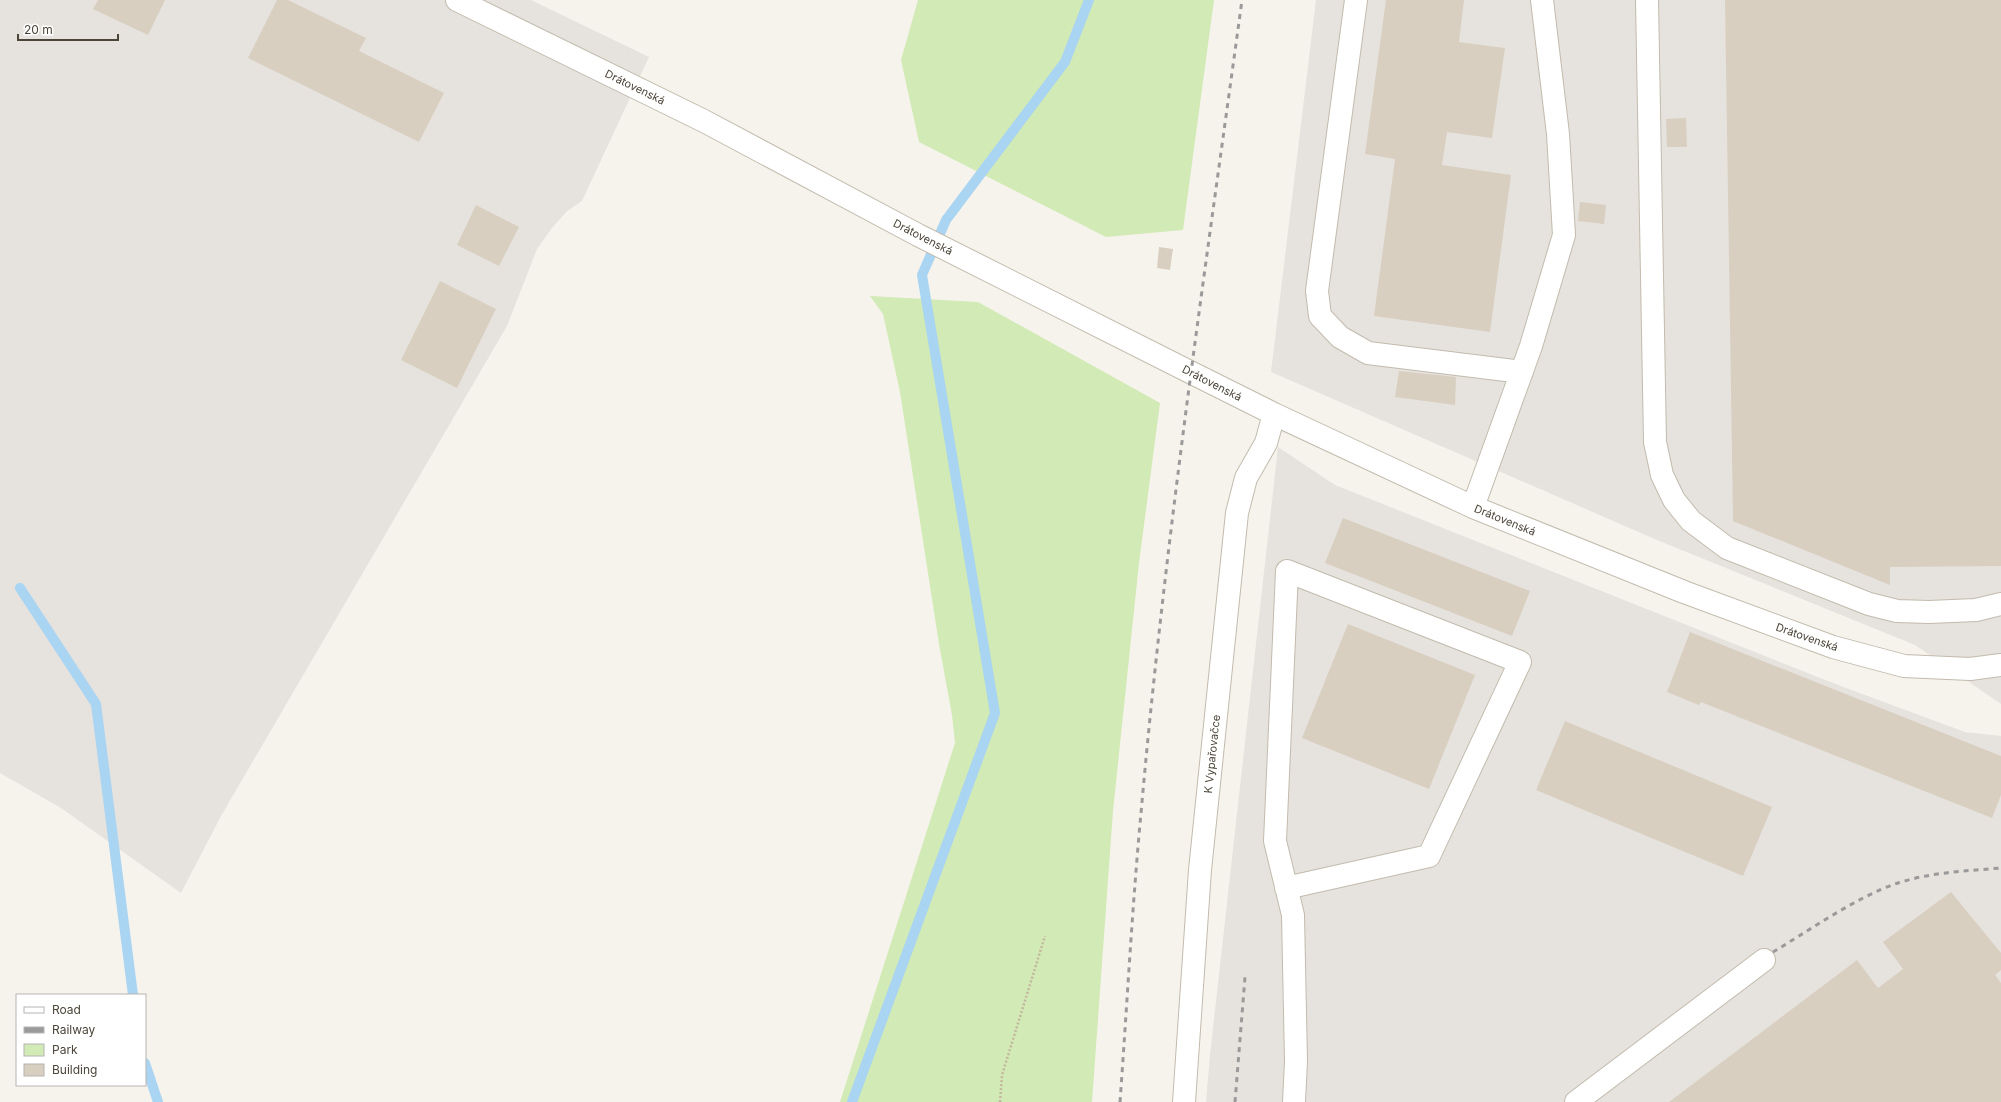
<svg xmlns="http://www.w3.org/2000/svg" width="2001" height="1102" viewBox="0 0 2001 1102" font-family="Inter,sans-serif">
	<rect width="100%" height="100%" fill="#f6f3ec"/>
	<path fill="#e6e2dd" d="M0,0H531L649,57L582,201L567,211L552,228L537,249L507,326L221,816L181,893L61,808L0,773Z
		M1316,0H2001V704L1915,645L1657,540L1271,372Z
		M1278,447L1335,485L1838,685L1965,732L2001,736V1102H1206L1210,1055Z"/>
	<path fill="#d2eab5" d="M918,0H1214L1183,230L1106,237L919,142L901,60Z
		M870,296L978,302L1160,403L1139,563L1113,811L1092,1102H840L955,743L952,715L939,644L900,392L883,314Z"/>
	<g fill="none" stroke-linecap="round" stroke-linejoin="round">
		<path stroke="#a9d4f2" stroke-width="10" d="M20,588L96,704L133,995
			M145,1063L158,1102
			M852,1102L995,713L922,275L946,220L1065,62L1089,0"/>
	</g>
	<path fill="#d8cfc1" d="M98,0H165L148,35L93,9Z
		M277,0H288L366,38L359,51L444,93L419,142L248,58Z
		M1386,0H1464L1459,42L1505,48L1492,138L1447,132L1442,165L1511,175L1490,332L1374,316L1395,159L1365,154Z
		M1725,0H2001V566L1890,567V585L1733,521Z
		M1686,118L1687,147H1667L1666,119Z
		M1580,202L1606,205L1604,224L1578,221Z
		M476,205L519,227L499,266L457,245Z
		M1159,247L1173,249L1170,270L1157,268Z
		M440,281L496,309L457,388L401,360Z
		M1399,371L1456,377L1455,405L1395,397Z
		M1343,518L1530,591L1512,636L1325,563Z
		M1348,624L1475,675L1429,789L1302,738Z
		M1690,632L2001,756V795L1992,818L1701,702L1699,705L1667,692Z
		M1565,721L1772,807L1743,876L1536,790Z
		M1951,892L2001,953V970L1995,975L2001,983V1102H1669L1857,960L1878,988L1903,969L1883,942Z"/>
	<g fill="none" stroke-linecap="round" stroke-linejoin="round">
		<g stroke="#c2bbae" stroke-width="24">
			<path id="minor" d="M457,0L704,121L918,235L1190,372L1274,414L1473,507L1684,592L1833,647L1904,666L1970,669L2001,665
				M1356,0L1317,291L1320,316L1340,337L1368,353L1522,372
				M1647,0L1655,442L1662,475L1674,500L1691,521L1727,548L1869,604L1897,611L1929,612L1976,610L2001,604
				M1473,507L1531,346L1564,235L1558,134L1542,0
				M1286,888L1429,856L1520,662L1287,571L1275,841L1293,915L1296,1061L1294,1102
				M1184,1102L1200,870L1237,513L1246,478L1266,443L1274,414
				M1576,1102L1764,960"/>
		</g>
		<path stroke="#c4b79f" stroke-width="2.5" stroke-dasharray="2 2" stroke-linecap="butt" d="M1000,1102L1002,1075L1045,936"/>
		<use href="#minor" stroke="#fff" stroke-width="22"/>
		<path stroke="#9a9a9a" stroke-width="3" stroke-dasharray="5 5" stroke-linecap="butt" d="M1773,952C1810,930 1858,896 1898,883C1932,872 1966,871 2001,868
			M1120,1102C1127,1006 1132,909 1141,813C1165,541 1205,271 1242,0
			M1235,1102L1245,977"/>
	</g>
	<g text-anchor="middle" stroke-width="3.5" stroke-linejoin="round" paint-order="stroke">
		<g font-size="11" fill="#4b4439" stroke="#fff">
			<text transform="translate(635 87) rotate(26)" y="4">Drátovenská</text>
			<text transform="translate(923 237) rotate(27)" y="4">Drátovenská</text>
			<text transform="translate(1212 383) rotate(27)" y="4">Drátovenská</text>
			<text transform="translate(1505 520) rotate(22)" y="4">Drátovenská</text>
			<text transform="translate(1807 637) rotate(19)" y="4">Drátovenská</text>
			<text transform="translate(1212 754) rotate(-84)" y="4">K Vypařovačce</text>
		</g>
	</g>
	<rect x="16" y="994" width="130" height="92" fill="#ffffff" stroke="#b7b4b0"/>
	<rect x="24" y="1007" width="20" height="6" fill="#ffffff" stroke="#b7b4b0"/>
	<text x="52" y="1014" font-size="12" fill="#4b4439">Road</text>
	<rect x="24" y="1027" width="20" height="6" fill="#9a9a9a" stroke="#b7b4b0"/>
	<text x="52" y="1034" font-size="12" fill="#4b4439">Railway</text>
	<rect x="24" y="1044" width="20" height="12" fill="#d2eab5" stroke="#b7b4b0"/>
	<text x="52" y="1054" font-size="12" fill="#4b4439">Park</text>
	<rect x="24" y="1064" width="20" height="12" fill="#d8cfc1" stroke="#b7b4b0"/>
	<text x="52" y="1074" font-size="12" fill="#4b4439">Building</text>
	<path d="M18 34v6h100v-6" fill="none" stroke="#4b4439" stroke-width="2"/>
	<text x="24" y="34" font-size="12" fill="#4b4439" stroke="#ffffff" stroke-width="3" paint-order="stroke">20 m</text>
</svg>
